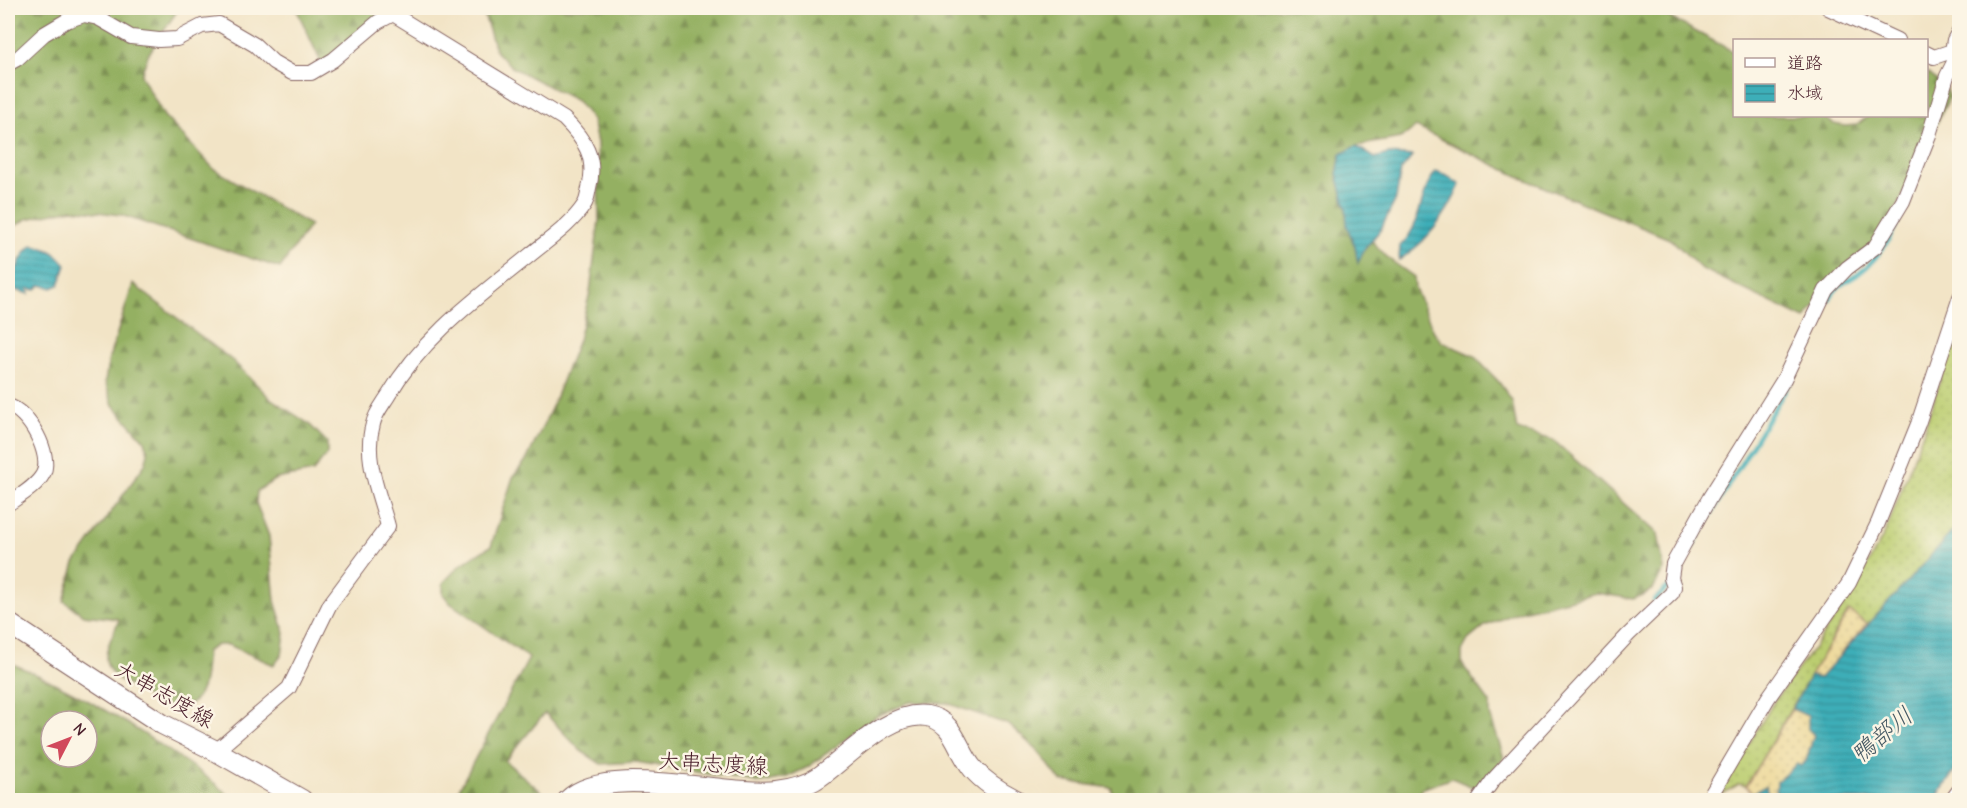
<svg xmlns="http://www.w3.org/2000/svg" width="1967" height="808" viewBox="0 0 1967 808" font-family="'Comic Neue','Klee One',sans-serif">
	<defs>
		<pattern id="grass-dots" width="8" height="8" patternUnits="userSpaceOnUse" patternTransform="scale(1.5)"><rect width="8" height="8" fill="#bbcd70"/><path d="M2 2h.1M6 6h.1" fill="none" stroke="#a2b061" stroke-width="1.8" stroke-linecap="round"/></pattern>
		<pattern id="forest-firs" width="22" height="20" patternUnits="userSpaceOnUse" patternTransform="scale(1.5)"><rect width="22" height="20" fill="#94b062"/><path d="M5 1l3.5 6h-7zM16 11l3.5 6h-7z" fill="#7b8f51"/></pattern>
		<pattern id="sand-dots" width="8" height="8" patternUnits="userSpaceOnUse" patternTransform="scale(1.5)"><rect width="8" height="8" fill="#eeda9e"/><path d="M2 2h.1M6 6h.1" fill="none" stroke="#cebb88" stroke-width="1.8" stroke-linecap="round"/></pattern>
		<pattern id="water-rules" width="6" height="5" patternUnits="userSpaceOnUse" patternTransform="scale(1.5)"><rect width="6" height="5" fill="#3daeb8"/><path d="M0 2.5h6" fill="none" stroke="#358d96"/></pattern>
	</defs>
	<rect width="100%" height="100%" fill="#fcf5e5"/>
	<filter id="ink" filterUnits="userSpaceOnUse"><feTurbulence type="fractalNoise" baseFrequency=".0167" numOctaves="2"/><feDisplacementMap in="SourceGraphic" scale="12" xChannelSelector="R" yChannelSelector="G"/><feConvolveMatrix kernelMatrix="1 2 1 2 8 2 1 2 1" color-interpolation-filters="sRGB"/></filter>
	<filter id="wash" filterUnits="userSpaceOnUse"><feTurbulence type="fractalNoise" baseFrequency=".008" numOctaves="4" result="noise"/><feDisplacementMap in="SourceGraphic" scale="24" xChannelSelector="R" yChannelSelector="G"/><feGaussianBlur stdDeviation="1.35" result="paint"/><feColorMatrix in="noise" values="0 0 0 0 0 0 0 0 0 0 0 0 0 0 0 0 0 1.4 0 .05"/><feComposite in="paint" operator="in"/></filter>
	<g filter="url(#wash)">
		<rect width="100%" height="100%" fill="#f2e4c6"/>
		<path fill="url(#grass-dots)" stroke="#82764e" stroke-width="1.5" d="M1959,322V524L1874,620L1867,624L1848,611L1746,786L1739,784L1717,797L1775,700L1816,645L1856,586L1886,531L1925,427Z"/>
		<path fill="url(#forest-firs)" stroke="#6f6846" stroke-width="1.5" fill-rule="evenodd" d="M8,8H179L148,55L141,75L164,116L214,169L310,225L280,268L121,215L72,209L27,219L8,230Z
			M296,8H400L325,71Z
			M482,8H1652L1734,52V116H1822L1834,124L1845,126L1857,125L1868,116H1926L1927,72L1945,88L1949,98L1885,233L1844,268L1805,319L1700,268L1672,240L1522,178L1416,127L1401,138L1356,146L1341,154L1337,174L1346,209L1347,226L1355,247L1358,262L1363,251L1372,241L1389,259L1414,277L1415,289L1435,334L1442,342L1474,356L1499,382L1512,401L1517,430L1553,440L1658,534L1664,569L1653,589L1643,595L1633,599L1596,593L1518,612L1485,626L1468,640L1462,651V664L1490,703V715L1504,758L1477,789L1452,778L1421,789L1424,800H1212C1194,793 1173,798 1155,800C1141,802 1126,800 1112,800V788L1061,781L1038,751L1009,725L947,703L910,702L877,716L808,767L787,777L763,783L636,762L601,764L581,751L545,713L505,761L550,799L453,800L529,658L450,603L443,594V583L460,565L491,546L513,477L527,459L551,409L578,340L590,292L599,220L597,143L592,120L577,101L513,68L496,52Z
			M133,284L233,361L270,398L309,424L327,442V454L313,472L276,479L257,491L256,503L269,536L275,601L285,633L282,655L274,665L229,645H217L207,651C205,663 206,678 202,688C190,721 157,704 136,690C127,684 113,678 108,667C101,653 115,632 119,619L83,615L64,601L75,563L145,464L148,453L145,441L113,405L105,382L109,358Z
			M8,662C64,685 115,714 165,748C189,764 213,780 234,800H8ZM51,721H87V757H51Z"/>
		<path fill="url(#sand-dots)" stroke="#9c7c64" stroke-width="1.5" d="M1849,611L1867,624L1820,678L1810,676Z
			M1792,709L1808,716L1809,729L1814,735L1806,761L1776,794H1769L1765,787L1753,793L1746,786Z"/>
		<path fill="url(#water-rules)" stroke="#446672" stroke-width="1.5" d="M1356,146L1375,158L1388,154L1413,156L1401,170L1396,199L1381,229L1363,251L1358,263L1355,247L1347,226L1346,209L1337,174L1341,154Z
			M1436,171L1446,175L1460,185C1447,215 1427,242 1399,260L1400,246C1423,225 1418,194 1436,171Z
			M32,245C47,248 57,252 66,265L59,285L52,288L41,285L35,290L28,288L29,294L11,289C15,272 19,257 32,245Z
			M1959,524V764L1935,800H1749L1753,793L1765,786L1769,794H1776L1777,781L1797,764L1800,766L1806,761L1814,735L1808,729V716L1792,709L1810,676L1820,678Z"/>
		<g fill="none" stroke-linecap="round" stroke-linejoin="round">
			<path stroke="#3daeb8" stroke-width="4.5" d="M1829,300C1835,287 1845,282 1857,275C1876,261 1888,243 1897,222
				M1677,575L1688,553L1790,382L1807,345
				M1654,601L1669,586
				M1469,800L1486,780"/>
		</g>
	</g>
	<g filter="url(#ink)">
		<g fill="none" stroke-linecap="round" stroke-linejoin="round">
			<g stroke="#856461" stroke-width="16">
				<path id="minor" d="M1828,8L1897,40
					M1960,29L1954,40L1952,51L1960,60
					M1926,53L1934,57L1952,51
					M8,64L17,59L44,34L66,21L84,15L98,18L131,37L159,40L177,39L202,26L219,24L255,45L273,62L292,73H311L333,60L378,22L393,14L398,8
					M8,406C28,410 53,455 43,474C36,487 19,496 8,504
					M216,751L289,688L330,604L388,526C379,493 363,458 373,424C375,414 383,404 388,396C423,336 478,297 530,255C548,240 571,225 584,205C587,201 588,193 589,188C597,158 585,140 564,119L393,14
					M1479,800L1494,779L1628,635L1672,593L1674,587L1671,578L1673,564L1710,497L1784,379L1826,290L1847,268L1875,247L1903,201L1929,135L1947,76L1956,58
					M1708,800L1768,698L1849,583L1878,523L1918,424L1960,297
					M1952,800L1960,789"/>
			</g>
			<g stroke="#856461" stroke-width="22">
				<path id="secondary" d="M8,623L162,724L216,751L302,800
					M568,800C606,762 724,797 776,791C792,789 806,786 819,777C848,757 889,710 927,716C955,721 957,750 973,769C985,783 1000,792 1016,800"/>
			</g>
			<use href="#minor" stroke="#fff" stroke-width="14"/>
			<use href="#secondary" stroke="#fff" stroke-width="20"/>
		</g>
	</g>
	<g text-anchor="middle" stroke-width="5" stroke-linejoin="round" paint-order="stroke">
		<g font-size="22" fill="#4a1f2b" stroke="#fcf5e5">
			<text transform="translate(165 694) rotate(30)" y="8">大串志度線</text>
			<text transform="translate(713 763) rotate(3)" y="8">大串志度線</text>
		</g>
		<g font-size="24" font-style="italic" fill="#455863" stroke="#fcf5e5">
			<text transform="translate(1882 735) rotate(-40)" y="8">鴨部川</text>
		</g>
	</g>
	<rect width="1967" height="808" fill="none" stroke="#fcf5e5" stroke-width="30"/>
	<rect x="1733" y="39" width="195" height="78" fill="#fcf5e5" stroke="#b59f9b" stroke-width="1.5"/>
	<rect x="1745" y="58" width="30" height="9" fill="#ffffff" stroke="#b59f9b" stroke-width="1.5"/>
	<text x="1787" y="69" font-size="18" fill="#4a1f2b">道路</text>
	<rect x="1745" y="84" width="30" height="18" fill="url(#water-rules)" stroke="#b59f9b" stroke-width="1.5"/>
	<text x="1787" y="99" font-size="18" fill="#4a1f2b">水域</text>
	<g transform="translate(69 739) rotate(48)"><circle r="28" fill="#fcf5e5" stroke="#b59f9b" stroke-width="1.5"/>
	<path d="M0-4.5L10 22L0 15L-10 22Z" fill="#d1495b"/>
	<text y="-9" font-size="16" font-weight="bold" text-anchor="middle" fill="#4a1f2b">N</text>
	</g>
</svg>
